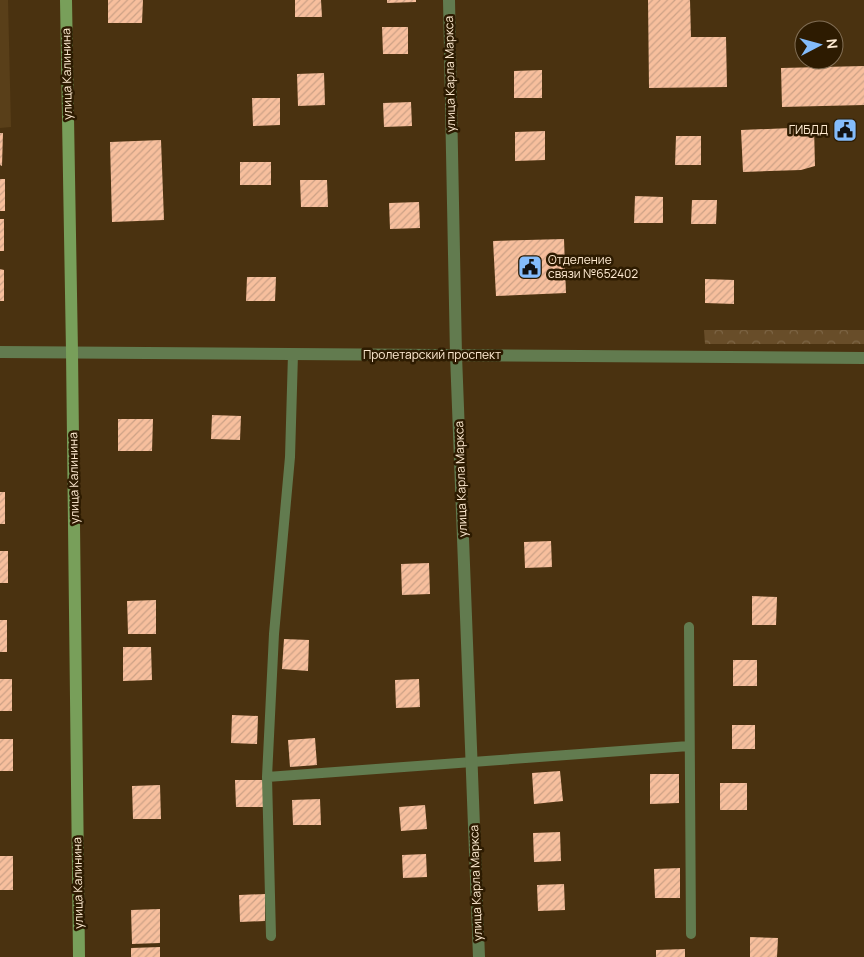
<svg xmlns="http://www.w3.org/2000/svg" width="864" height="957" viewBox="0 0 864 957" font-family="Manrope,sans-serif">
	<defs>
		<pattern id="forest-crowns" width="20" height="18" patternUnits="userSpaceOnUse" patternTransform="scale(1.25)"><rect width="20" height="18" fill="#684d29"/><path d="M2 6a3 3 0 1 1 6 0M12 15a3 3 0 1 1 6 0" fill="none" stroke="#7f6747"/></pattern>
		<pattern id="building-hatch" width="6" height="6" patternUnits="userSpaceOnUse" patternTransform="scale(1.25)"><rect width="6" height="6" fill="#f7bf9d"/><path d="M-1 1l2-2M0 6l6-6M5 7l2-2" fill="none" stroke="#cca186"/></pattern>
	</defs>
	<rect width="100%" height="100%" fill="#4a3210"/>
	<path fill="#593f19" d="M0,0H8L11,127L0,128Z"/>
	<path fill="url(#forest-crowns)" d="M704,330H864V344H705Z"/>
	<path fill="url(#building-hatch)" d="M108,0H143L142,23H108Z
		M295,0H321L322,17H295Z
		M387,0H416V2L387,3Z
		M648,0H690L691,37H726L727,87L649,88Z
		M382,27H408V54H383Z
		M864,66V105L782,107L781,68Z
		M542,70V98H514V71Z
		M324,73L325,105L298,106L297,74Z
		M252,98H280V125L253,126Z
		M411,102L412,126L384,127L383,103Z
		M814,127L815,166L801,170L743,172L741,130Z
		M545,131V160L515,161V132Z
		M0,133H3L2,166L0,165Z
		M676,136H701V165H675Z
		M161,140L164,220L112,222L110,142Z
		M240,162H271V185H240Z
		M0,179H5V211H0Z
		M300,180H327L328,207H301Z
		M635,196L663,197V223H634Z
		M692,200H717L716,224H691Z
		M419,202L420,228L390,229L389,203Z
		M0,219H4V251H0Z
		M564,239L566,293L496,296L493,241Z
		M0,269L4,270V301H0Z
		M247,277H276L275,301H246Z
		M705,279L734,280V304L705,303Z
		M212,415L241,416L240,440L211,439Z
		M118,419H153L152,451H118Z
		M0,492H5V524H0Z
		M551,541L552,567L525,568L524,542Z
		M0,551H8V583H0Z
		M429,563L430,594L402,595L401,564Z
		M752,596L777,597L776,625H752Z
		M156,600V634H128L127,601Z
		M0,620H7V652H0Z
		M284,639L309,640L308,671L282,669Z
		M123,647H151L152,680L123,681Z
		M733,660H757V686H733Z
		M0,679H12V711H0Z
		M419,679L420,707L396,708L395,680Z
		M232,715L258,716L257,744L231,743Z
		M732,725H755V749H732Z
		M315,738L317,765L290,767L288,740Z
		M0,739H13V771H0Z
		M560,771L563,801L534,804L532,773Z
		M650,774H679V803L650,804Z
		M235,780H264V807H236Z
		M720,783H747V810H720Z
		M160,785L161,819H133L132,786Z
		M320,799L321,825H293L292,800Z
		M425,805L427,829L401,831L399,807Z
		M560,832L561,861L534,862L533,833Z
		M426,854L427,877L403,878L402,855Z
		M0,856H13V890H0Z
		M680,868V898H655L654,869Z
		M564,884L565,910L538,911L537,885Z
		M265,894V921L240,922L239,895Z
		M160,909V943L132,944L131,910Z
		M750,937L778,938L777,957H750Z
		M160,947V957H131V948Z
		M685,949V957H656V950Z"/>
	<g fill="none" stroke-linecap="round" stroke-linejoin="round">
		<path stroke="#627b4f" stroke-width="10" d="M689,627L691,934
			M267,777L689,746
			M271,936L267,777L274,634L290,457L293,354"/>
		<path stroke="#627b4f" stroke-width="12" d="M449,0L456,355L479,957"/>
		<path stroke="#627b4f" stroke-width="12" d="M0,352L864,358"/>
		<path stroke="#789f5a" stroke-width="12" d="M66,0L72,352L79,957"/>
	</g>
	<defs>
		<g id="civic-square" transform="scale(1.25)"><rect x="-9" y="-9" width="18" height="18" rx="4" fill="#84bcfb" stroke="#2d1b01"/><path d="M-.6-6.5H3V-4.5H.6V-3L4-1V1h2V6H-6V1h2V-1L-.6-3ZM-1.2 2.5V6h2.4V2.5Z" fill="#111"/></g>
	</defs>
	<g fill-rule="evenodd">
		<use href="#civic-square" x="845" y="130"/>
		<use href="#civic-square" x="530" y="267"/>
	</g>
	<g text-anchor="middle" stroke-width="5" stroke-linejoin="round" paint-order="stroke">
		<g font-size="12" fill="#ffebd2" stroke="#2d1b01">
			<text transform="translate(67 74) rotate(-91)" y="4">улица Калинина</text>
			<text transform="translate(450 74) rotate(-91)" y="4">улица Карла Маркса</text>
			<text x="432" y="359">Пролетарский проспект</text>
			<text transform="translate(74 478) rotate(-91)" y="4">улица Калинина</text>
			<text transform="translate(461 479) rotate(-92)" y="4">улица Карла Маркса</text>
			<text transform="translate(78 883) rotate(-91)" y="4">улица Калинина</text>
			<text transform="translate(476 883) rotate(-92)" y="4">улица Карла Маркса</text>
		</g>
		<g font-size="12" fill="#ffebd2" stroke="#2d1b01" text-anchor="end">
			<text x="828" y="134">ГИБДД</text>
			<text x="548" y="264" text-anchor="start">Отделение<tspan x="548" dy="14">связи №652402</tspan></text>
		</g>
	</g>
	<g transform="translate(819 45) rotate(84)"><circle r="24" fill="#2d1b01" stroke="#816e55"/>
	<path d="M0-4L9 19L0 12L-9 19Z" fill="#84bcfb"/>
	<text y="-8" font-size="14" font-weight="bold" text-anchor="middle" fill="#ffebd2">N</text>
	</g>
</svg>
